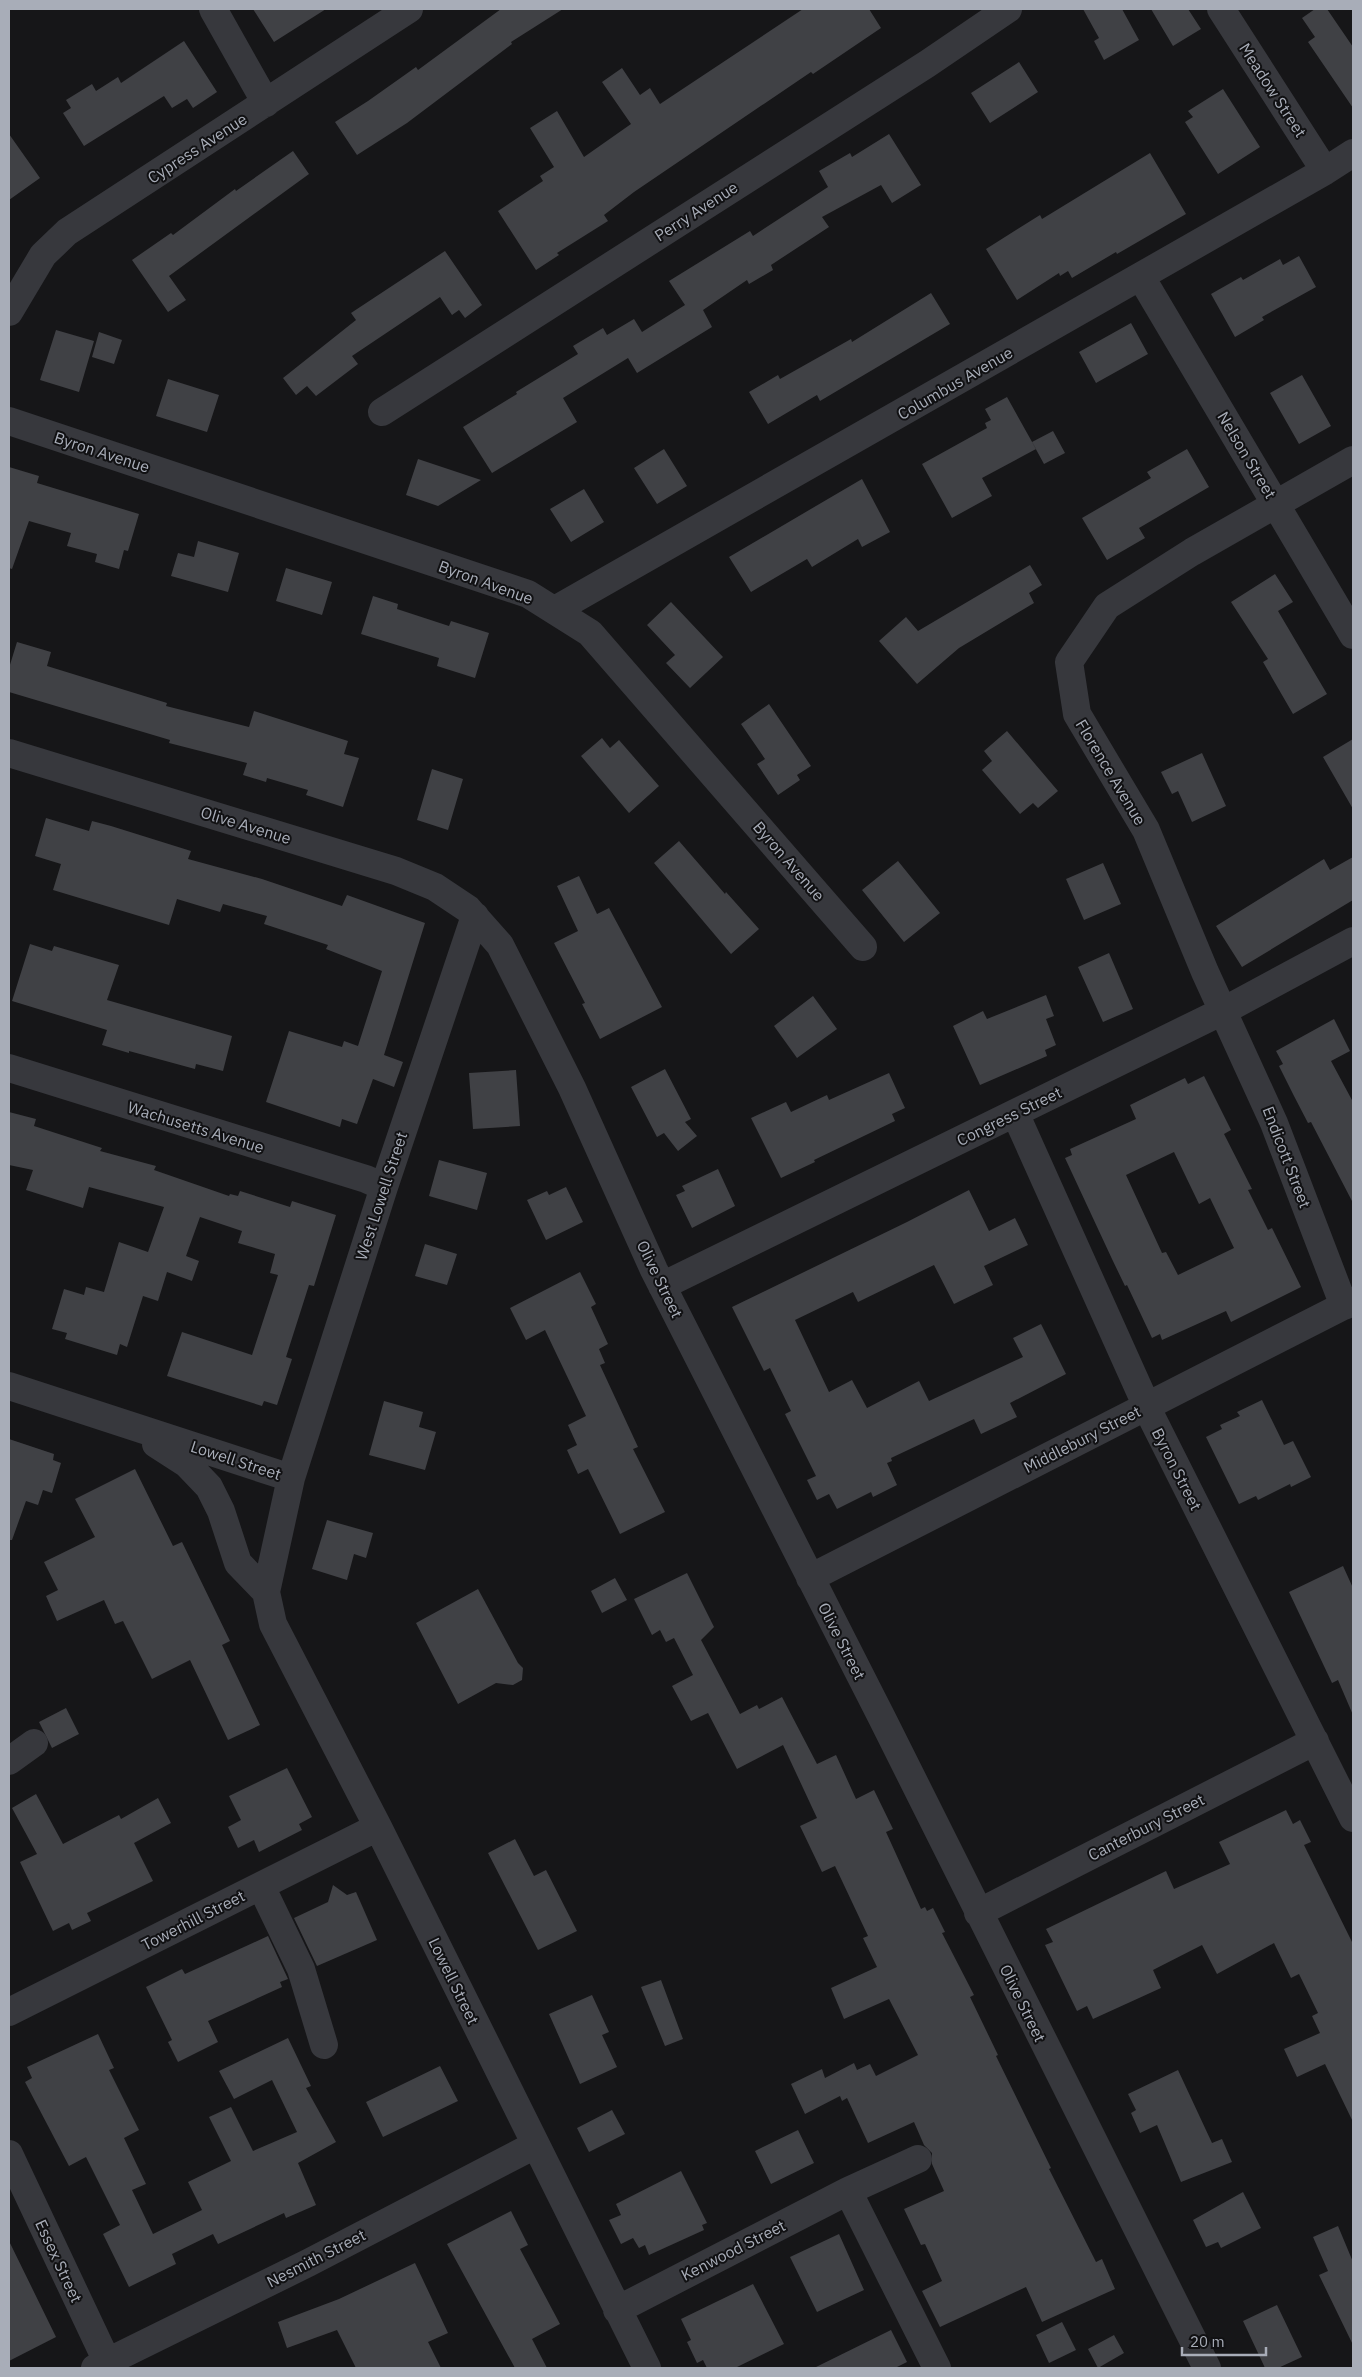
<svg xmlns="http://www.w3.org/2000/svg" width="1362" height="2377" viewBox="0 0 1362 2377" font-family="'IBM Plex Sans',sans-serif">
	<rect width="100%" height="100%" fill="#161618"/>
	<path fill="#404145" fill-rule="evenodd" d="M253,9H326L274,42Z
		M501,9H563L511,42L512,44L407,123L357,155L335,122L368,101L416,67L418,70Z
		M803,9H869L881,28L813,74L811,72L634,192L604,215L608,221L557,253L559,255L536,270L498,211L543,181L540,176L554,167L530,128L557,111L584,157L631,124L602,82L622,68L640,95L650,88L660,104Z
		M1083,9H1122L1139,40L1104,60L1094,41L1099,38Z
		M1151,9H1188L1201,29L1173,46Z
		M1315,9H1327L1353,47V108L1308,42L1315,37L1302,18Z
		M184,41L217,92L193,108L187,99L172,108L164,96L84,146L63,113L71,108L66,100L92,84L96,91L118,77L121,83Z
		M1019,62L1038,92L990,123L971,93Z
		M1223,89L1260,147L1218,174L1185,122L1193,117L1188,111Z
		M9,134L40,178L9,200Z
		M889,134L921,185L892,203L881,185L822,217L829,227L771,265L773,270L749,284L747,280L703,310L712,327L637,373L628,358L563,398L577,422L492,473L463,427L517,394L516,392L578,354L573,346L603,328L607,335L634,319L642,332L685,305L669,281L750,231L753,236L828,187L819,171L850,153L852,157Z
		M293,151L309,174L169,276L186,300L168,312L132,260L171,233L173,235L235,189L236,191Z
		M1150,153L1186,214L1117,254L1116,252L1072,278L1068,271L1060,276L1059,273L1017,300L986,249L1040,215L1042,219Z
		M445,251L482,305L465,318L459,310L452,315L440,297L352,356L358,364L316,396L307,386L296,395L283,378L356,320L351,313Z
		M1299,256L1316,287L1262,317L1264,320L1235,337L1211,294L1241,277L1243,280L1280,259L1283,265Z
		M931,293L950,324L820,401L817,395L768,424L749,392L778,375L780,379L851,339L852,342Z
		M1131,323L1148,354L1096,383L1079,352Z
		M56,330L94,341L79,392L40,380Z
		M99,332L122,340L114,364L92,357Z
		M1302,375L1331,426L1299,444L1270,393Z
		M168,379L219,395L207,432L156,416Z
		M1007,397L1036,449L982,478L992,496L952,518L922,464L987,428L985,423L991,420L985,409Z
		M1053,431L1065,453L1044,464L1032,442Z
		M664,449L687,486L657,504L634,468Z
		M1187,449L1209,487L1139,528L1145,538L1107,560L1082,518L1151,478L1147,472Z
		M418,459L481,480L438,506L406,495Z
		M9,467L39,476L37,483L139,514L128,551L124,550L119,569L95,562L97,554L67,546L71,533L29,521L12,569L9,568Z
		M862,479L890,532L862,547L858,539L812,567L807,559L751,592L729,557Z
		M584,489L604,522L571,542L550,509Z
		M198,541L239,553L228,592L171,576L178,553L194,557Z
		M1030,565L1042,585L1029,593L1034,603L959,648L917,684L879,641L906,617L918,631Z
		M286,568L332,582L322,615L276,601Z
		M1275,574L1293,602L1278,611L1327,694L1293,714L1263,662L1268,659L1231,602Z
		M373,596L398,604L397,609L449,626L451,621L489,633L475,678L437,666L439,658L361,634Z
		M671,602L723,657L690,688L666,663L675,655L647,625Z
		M17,642L51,652L47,666L167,703L166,706L249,727L254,711L348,741L344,754L359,758L343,807L306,795L308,790L267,778L266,782L243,775L247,763L169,743L170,740L9,692V668Z
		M769,704L811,766L797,775L800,780L778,795L757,764L765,759L741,724Z
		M1007,731L1058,791L1038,808L1033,803L1020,814L982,770L992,761L984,751Z
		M602,738L610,748L619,740L659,786L629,813L581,756Z
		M1353,739V809L1323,757Z
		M1202,753L1226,806L1192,822L1178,791L1172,794L1161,772Z
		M432,769L463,779L448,830L417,820Z
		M46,818L89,831L92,821L111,826L191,851L188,859L262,879L342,906L347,895L425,923L384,1055L403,1062L394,1087L373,1079L357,1124L342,1119L340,1127L266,1102L289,1031L342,1047L344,1041L358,1046L382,971L326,949L328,945L264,924L267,916L223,904L220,912L177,899L169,925L53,890L61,864L35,856Z
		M679,841L725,894L726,892L759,929L731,954L654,863Z
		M1353,857V900L1242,967L1216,926L1324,859L1330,870Z
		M898,861L940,913L904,942L862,890Z
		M1103,863L1121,904L1084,920L1066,879Z
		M579,876L597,914L609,908L662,1007L600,1039L582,1004L585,1003L554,943L578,931L557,886Z
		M30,944L52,951L54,946L119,965L107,1000L232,1036L223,1071L196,1064L195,1069L129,1051V1053L102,1045L107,1030L12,1001Z
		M1109,953L1133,1009L1103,1022L1078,967Z
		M1046,995L1054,1016L1046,1019L1056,1045L1045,1050L1047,1056L980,1085L953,1026L983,1011L987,1019Z
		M813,996L837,1029L797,1058L774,1026Z
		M1334,1019L1350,1051L1331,1061L1353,1102V1203L1311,1122L1308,1123L1294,1096L1279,1066L1283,1064L1276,1051Z
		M665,1069L691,1119L685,1122L697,1136L678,1151L664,1133L657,1137L631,1087Z
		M516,1070L520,1126L473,1129L469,1073Z
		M889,1073L905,1108L892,1114L895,1121L814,1160L815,1162L781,1178L751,1118L786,1102L791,1112L827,1095L829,1100Z
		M1204,1076L1231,1130L1224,1134L1252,1189L1248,1190L1268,1230L1272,1228L1301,1287L1231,1322L1226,1311L1162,1340L1160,1334L1152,1338L1127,1285L1125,1286L1112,1259L1065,1158L1072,1155L1070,1149L1136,1119L1130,1105L1185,1078L1188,1084ZM1174,1152L1199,1204L1210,1198L1234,1248L1178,1275L1166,1252L1162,1253L1126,1175Z
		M9,1112L36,1119L34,1126L102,1148L100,1151L156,1166L154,1170L229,1196L230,1194L238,1196L240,1191L290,1207L292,1201L336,1215L314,1286L309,1285L286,1357L292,1359L277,1405L264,1401L262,1406L167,1376L182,1332L252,1355L278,1275L270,1273L275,1254L238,1243L242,1231L200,1217L186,1256L199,1261L192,1281L167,1272L158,1301L143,1296L127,1347L120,1344L117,1355L65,1339L67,1333L52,1329L64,1289L84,1295L86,1287L104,1292L119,1242L148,1252L164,1207L89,1187L83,1208L26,1190L33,1170L9,1165Z
		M439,1160L487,1173L477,1210L429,1196Z
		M718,1169L735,1206L692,1228L676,1195L685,1191L682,1186Z
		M566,1187L583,1222L546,1240L527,1200L547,1191L549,1195Z
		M969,1190L989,1231L1015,1218L1028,1245L984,1266L993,1285L954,1304L934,1265L858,1302L853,1292L795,1320L829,1392L852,1380L867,1408L919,1381L929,1401L1023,1357L1013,1338L1041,1324L1066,1374L1010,1403L1017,1417L981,1434L974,1419L891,1458L892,1461L887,1463L897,1485L873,1497L871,1492L837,1509L829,1494L817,1500L807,1480L816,1476L785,1414L791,1411L770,1368L764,1371L732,1307L907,1222Z
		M425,1244L457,1254L447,1285L415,1276Z
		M580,1272L596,1304L591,1307L608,1344L599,1349L605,1363L600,1365L638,1447L633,1449L665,1512L620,1534L588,1469L578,1474L567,1450L577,1445L568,1425L586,1416L545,1330L526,1340L510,1308Z
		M1262,1400L1284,1445L1293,1441L1311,1477L1291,1487L1290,1484L1258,1500L1256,1496L1239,1504L1206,1437L1222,1429L1220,1425L1240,1416L1237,1412Z
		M384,1401L423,1412L419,1427L436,1432L425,1470L369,1455Z
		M9,1439L54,1454L53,1460L61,1463L52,1493L43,1490L38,1505L26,1501L12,1540H9Z
		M135,1469L173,1546L182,1542L230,1641L222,1645L260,1725L228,1740L190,1660L152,1679L123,1621L115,1624L104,1600L57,1621L46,1596L58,1590L44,1562L95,1537L75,1499Z
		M327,1520L373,1533L366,1558L354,1554L347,1580L312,1569Z
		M1343,1566L1353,1588V1715L1338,1680L1332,1683L1289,1592Z
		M687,1573L714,1627L701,1640L740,1714L757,1705L759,1709L782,1697L817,1764L836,1755L856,1799L874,1790L893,1829L886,1832L921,1909L925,1907L927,1911L933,1908L945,1932L942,1933L974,1995L970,1997L998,2055L996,2056L1051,2168L1049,2169L1096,2262L1102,2259L1115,2289L1042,2322L1026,2287L940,2327L922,2291L942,2281L925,2244L921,2245L904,2209L944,2191L932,2164V2153L924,2145L914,2122L868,2143L847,2098L842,2101L840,2096L805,2114L791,2084L822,2069L825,2078L854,2063L857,2070L870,2064L876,2076L918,2055L889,1999L844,2019L831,1988L877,1967L863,1938L868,1936L835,1866L822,1872L800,1826L817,1818L783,1745L737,1769L708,1713L691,1721L672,1686L693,1675L674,1638L666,1642L660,1630L652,1635L634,1599Z
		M615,1578L627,1600L602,1613L591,1591Z
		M478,1589L518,1663L523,1668L522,1680L513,1685L496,1683L458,1704L416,1623Z
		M66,1708L79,1734L52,1748L39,1722Z
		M287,1768L312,1817L299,1824L302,1830L259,1852L254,1840L238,1848L228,1827L241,1820L229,1796Z
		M36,1794L63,1844L119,1815L121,1819L158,1798L171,1823L134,1843L153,1881L87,1913L91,1921L72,1930L69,1923L53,1931L20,1862L37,1854L12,1808Z
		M1286,1810L1293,1824L1300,1820L1311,1842L1304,1845L1353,1944V2122L1325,2064L1297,2077L1284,2049L1320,2033L1312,2016L1318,2013L1299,1974L1291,1978L1274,1943L1217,1974L1202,1945L1153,1970L1161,1988L1093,2019L1087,2006L1077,2011L1045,1945L1053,1942L1046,1929L1166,1871L1174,1889L1230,1864L1219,1842Z
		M515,1839L534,1876L546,1870L577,1931L538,1950L488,1853Z
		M333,1885L347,1895L356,1892L377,1940L317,1966L294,1918L328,1902Z
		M268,1936L288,1979L280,1982L282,1987L208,2021L218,2042L178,2062L168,2042L172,2040L146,1987L182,1969L185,1974Z
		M661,1980L683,2039L665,2046L641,1987Z
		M592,1995L609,2032L602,2035L617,2067L580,2084L549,2014Z
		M98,2034L114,2068L109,2070L139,2130L124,2138L146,2184L132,2190L153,2234L202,2210L188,2182L231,2161L209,2117L231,2107L253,2151L297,2132L272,2080L234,2099L219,2071L288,2038L311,2086L306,2088L336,2142L298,2163L316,2205L286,2218L284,2213L218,2244L213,2234L172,2254L176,2264L129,2287L103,2234L120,2225L86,2157L69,2166L25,2082L32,2078L27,2067Z
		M440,2066L458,2101L383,2137L366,2102Z
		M1178,2070L1212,2143L1222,2139L1232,2162L1181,2182L1157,2125L1140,2133L1131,2113L1136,2110L1128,2094Z
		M612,2110L625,2134L589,2152L577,2128Z
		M798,2130L814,2163L771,2184L755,2151Z
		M681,2171L707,2223L702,2225L704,2230L649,2255L645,2245L639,2248L633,2238L621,2244L609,2220L621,2215L616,2204Z
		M1243,2192L1261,2228L1221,2248L1218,2242L1206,2247L1193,2220Z
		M511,2211L528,2245L520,2249L560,2324L532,2339L547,2368H515L447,2244Z
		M1338,2226L1353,2262V2345L1319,2275L1328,2271L1313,2237Z
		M839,2234L864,2290L817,2312L790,2257Z
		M9,2241L56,2337L9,2361Z
		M415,2263L448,2333L428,2342L441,2368H356L337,2330L287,2348L278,2322L339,2299Z
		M753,2284L784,2344L735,2368H707L703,2360L697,2363L687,2342L691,2340L681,2319Z
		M1277,2305L1302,2357L1278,2368H1265L1243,2321Z
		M1062,2322L1076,2350L1049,2363L1036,2335Z
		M891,2330L907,2362L895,2368H814Z
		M1114,2335L1124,2353L1098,2368L1088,2349Z"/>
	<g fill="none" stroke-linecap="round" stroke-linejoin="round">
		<path stroke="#37383d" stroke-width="28" d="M213,9L266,103
			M1221,9L1325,171
			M1141,277L1353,635
			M9,312L43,255L67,232L409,9
			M382,412L927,64L1008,9
			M9,421L528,594L590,633L863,947
			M555,610L1325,171L1353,153
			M9,753L396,871L435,887L468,909L500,945L572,1088L654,1270L882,1718L1207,2368
			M9,1068L366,1179L384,1187
			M1015,1113L1152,1418L1353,1818
			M662,1286L1223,1011L1353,941
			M1344,1306L1274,1123L1205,972L1146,830L1077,714L1069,662L1107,606L1192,552L1353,460
			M9,1386L291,1478L266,1592L273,1624L378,1827L647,2368
			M156,1444L187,1464L209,1487L221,1511L238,1563L266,1592
			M291,1478L384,1187L475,916
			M810,1578L1353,1301
			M9,1761L34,1743
			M261,1886L301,1969L324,2045
			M978,1913L1315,1741
			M9,2012L378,1827
			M9,2154L110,2368
			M848,2191L918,2159
			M617,2310L848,2191L937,2368
			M95,2368L308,2263L535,2145"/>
	</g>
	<g text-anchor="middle" stroke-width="4" stroke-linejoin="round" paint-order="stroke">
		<g font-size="16" fill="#a8adb8" stroke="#111113">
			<text transform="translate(1273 90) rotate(57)" y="6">Meadow Street</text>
			<text transform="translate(197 148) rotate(-33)" y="6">Cypress Avenue</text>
			<text transform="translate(696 211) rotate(-33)" y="6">Perry Avenue</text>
			<text transform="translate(955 383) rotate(-30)" y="6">Columbus Avenue</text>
			<text transform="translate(102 452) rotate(18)" y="6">Byron Avenue</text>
			<text transform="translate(1247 455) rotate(59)" y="6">Nelson Street</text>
			<text transform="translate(486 582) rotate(20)" y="6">Byron Avenue</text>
			<text transform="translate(1111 772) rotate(59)" y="6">Florence Avenue</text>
			<text transform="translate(246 825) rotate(17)" y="6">Olive Avenue</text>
			<text transform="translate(789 861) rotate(49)" y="6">Byron Avenue</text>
			<text transform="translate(1009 1116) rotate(-26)" y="6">Congress Street</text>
			<text transform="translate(196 1127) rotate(17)" y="6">Wachusetts Avenue</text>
			<text transform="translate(1287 1157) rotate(69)" y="6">Endicott Street</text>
			<text transform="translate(381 1196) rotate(-72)" y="6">West Lowell Street</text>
			<text transform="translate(660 1279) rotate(64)" y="6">Olive Street</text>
			<text transform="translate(1082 1439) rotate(-27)" y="6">Middlebury Street</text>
			<text transform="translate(236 1460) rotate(18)" y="6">Lowell Street</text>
			<text transform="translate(1177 1469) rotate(63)" y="6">Byron Street</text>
			<text transform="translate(842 1641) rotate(63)" y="6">Olive Street</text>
			<text transform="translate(1146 1827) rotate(-27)" y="6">Canterbury Street</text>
			<text transform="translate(193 1920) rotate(-27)" y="6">Towerhill Street</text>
			<text transform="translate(454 1981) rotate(64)" y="6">Lowell Street</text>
			<text transform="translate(1023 2003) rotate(64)" y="6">Olive Street</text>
			<text transform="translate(733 2250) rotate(-27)" y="6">Kenwood Street</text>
			<text transform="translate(316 2258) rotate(-27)" y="6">Nesmith Street</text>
			<text transform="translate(59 2261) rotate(65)" y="6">Essex Street</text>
		</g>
	</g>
	<rect width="1362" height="2377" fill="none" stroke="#a8adb8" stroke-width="20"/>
	<path d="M1182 2347v8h84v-8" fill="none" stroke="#a8adb8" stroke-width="2.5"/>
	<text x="1190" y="2347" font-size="15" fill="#a8adb8" stroke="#111113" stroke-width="4" paint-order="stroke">20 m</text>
</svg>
